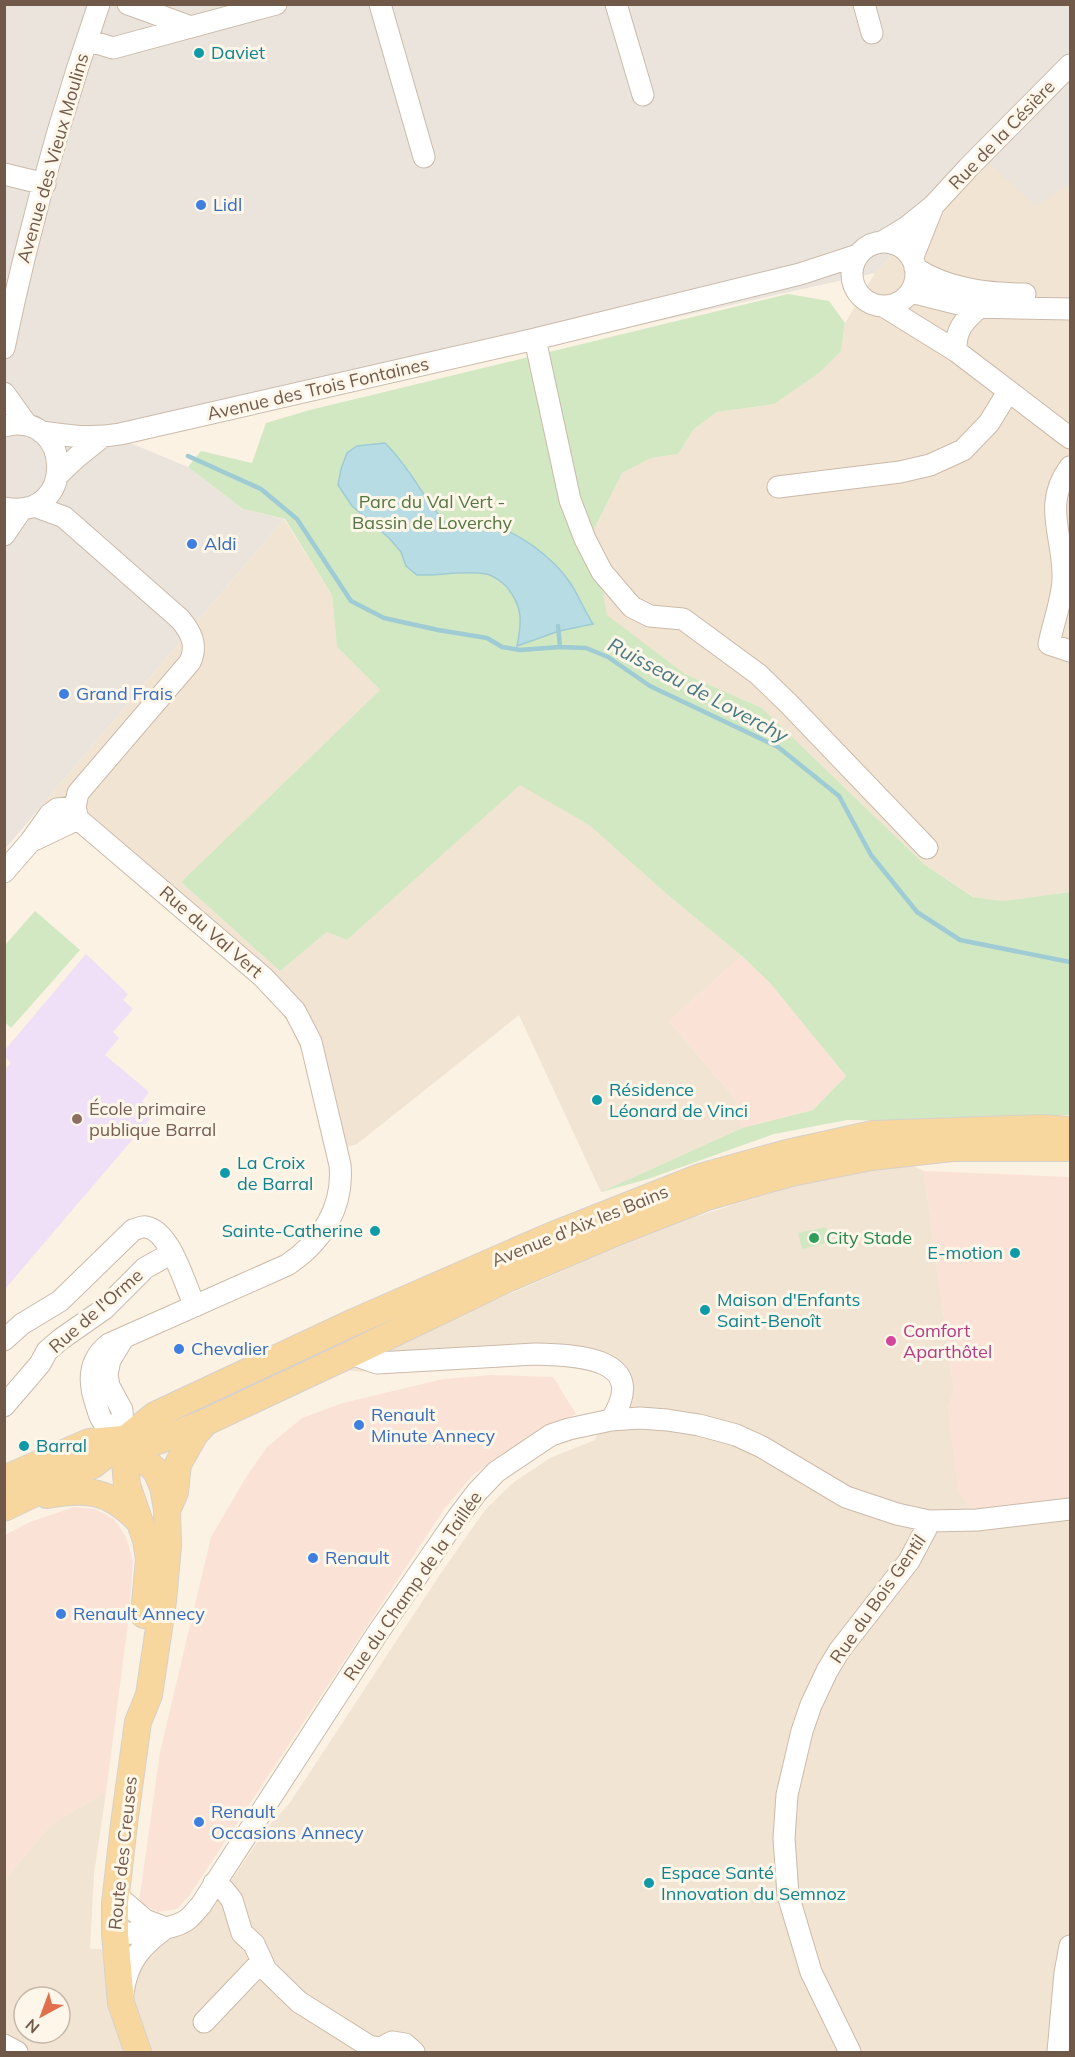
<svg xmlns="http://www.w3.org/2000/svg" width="1075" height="2057" viewBox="0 0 1075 2057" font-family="Mulish,sans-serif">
	<rect width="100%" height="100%" fill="#fbf2e3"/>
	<path fill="#f2e4d2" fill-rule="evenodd" d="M984,158L1067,186L1070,189V892L1003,901L974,897L925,865L762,708L685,674L607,616L592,533L622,473L651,458L678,454L694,429L717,412L774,404L841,351L845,323L875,273Z
		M284,519L332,595L337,647L380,690L181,882L280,971L327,932L347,940L520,784L589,825L669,896L742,956L669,1021L736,1100L742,1128L601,1192L519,1015L357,1144L326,1153L302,1052L290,1026L274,1001L44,803Z
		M909,1164L924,1171L954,1391L948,1409L1070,1499V2052H5V1880L50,1825L106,1792L94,1874L90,1949L148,1950L195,1928L212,1909L267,1828L289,1804L441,1573L485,1510L514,1482L550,1458L595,1440L614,1395L611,1379L596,1372L526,1361L394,1373L349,1371L455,1318L594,1257L686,1220L814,1179ZM24,1997H60V2033H24Z"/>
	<path fill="#fbe2d7" d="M742,956L770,983L846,1076L813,1110L742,1128L736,1100L669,1021Z
		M924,1171L1070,1177V1499L970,1508L958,1491L948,1409L954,1391Z
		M492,1375L553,1377L576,1414L539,1431L490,1462L471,1477L445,1508L189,1896L177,1909L158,1912L139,1902L160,1752L211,1537L248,1474L267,1447L302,1418L343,1403L443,1379Z
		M74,1507L95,1509L114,1519L126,1537L133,1561L129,1616L106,1792L50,1825L5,1880V1535L30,1522Z"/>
	<path fill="#eae4dd" d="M5,5H1070V189L1067,186L1035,206L984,158L875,273L123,440L188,467L243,509L284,519L5,849Z"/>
	<path fill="#efe0f7" d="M86,954L128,994L123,1000L133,1009L113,1032L119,1038L105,1055L149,1092L142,1101L155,1113L5,1289L4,1070L11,1063L5,1057V1050Z"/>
	<path fill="#d1e8c2" d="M788,294L829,301L845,323L841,351L820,372L774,404L717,412L694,429L678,454L651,458L622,473L592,533L607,615L685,674L762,708L925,865L973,897L1003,901L1070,892V1115H1036L905,1121L847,1120L774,1134L648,1179L601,1192L742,1128L813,1110L846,1076L770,983L742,956L669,896L589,825L520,785L347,940L327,932L280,971L181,882L380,690L337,647L332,595L285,519L243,509L188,467L201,451L252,463L266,423L310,410Z
		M35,911L80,950L11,1028L5,1022V945Z
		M826,1227L829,1242L802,1249L798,1233Z"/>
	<path fill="#b8dce3" stroke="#9fcbd5" stroke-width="1.5" d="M385,443C411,468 425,502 450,528C462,532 473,522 485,524C516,529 554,558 571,584C579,597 585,611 593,624L559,631L517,646C522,622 523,606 506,586C500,581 494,575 486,574C466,570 438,576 417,575L406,566L401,552L389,538L352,506L338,485L341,469L347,453L357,446Z"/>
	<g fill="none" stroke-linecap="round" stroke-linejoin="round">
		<path stroke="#9fcbd5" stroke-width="4.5" d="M188,456L261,489L297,519L351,601L384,618L438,630L487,638L502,647L520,650L560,647L586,648L608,657L650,686L778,747L839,796L871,855L917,912L960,940L1070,962
			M558,626L560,647"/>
		<g stroke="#cbbaaa" stroke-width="23">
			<path id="minor" d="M128,4L191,27
				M380,4L424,157
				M616,4L643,95
				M864,4L872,33
				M87,40L113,48L276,4
				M4,174L45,184
				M882,242L907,227L933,206L968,168L1070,65
				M852 274a32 32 0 1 1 64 0a32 32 0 1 1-64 0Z
				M912,259L932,209
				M915,268C948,289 986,294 1025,294
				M911,292L971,307L1070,309
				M885,307L956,351L1070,438
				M535,339L570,500L585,539L602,572L632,607L650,616L683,619L758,674L789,704L927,848
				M4,348C28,232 60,116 99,4
				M956,351C955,330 964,320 980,307
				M4,393L27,425
				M4,426C72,408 79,522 4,508
				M41,432C68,436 93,439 120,434L535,339L800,274L858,255
				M1070,467C1041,505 1065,539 1063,580C1062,600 1053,624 1049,644L1070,651
				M58,475L77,457L102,437
				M778,487L900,472L930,465L963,450L989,423L1008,392
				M34,506L64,517L180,619C191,632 198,645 190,662L78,793L75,807L78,819L263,977L295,1011L311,1042L340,1165C344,1207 322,1242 287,1265L109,1344C87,1361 88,1383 97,1407C98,1411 100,1417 102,1420C107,1427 116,1434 123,1439
				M4,535L22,509
				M30,842L78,819
				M4,872L30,842L50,814L57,809L75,807
				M4,1340L22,1324L60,1301L133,1230C137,1229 142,1226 146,1227C171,1231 185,1286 195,1306
				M121,1342L110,1360L107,1374L109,1386L122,1410L123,1439
				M351,1354L377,1363L535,1354C578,1355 651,1358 611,1420
				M4,1406L40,1364L47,1351L61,1339L104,1309L145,1268L172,1253
				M214,1883L224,1890L232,1900L242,1933L254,1944L266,1970L299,2002L369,2046L381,2048L392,2042L405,2044L414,2052
				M116,1895L145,1920L166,1928
				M115,1934C134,1933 173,1931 188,1919C193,1915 197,1909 201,1905L377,1634L458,1517L477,1492L496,1472L551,1435L569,1429L611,1420L640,1418L667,1420L699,1425L736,1435L762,1447L846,1497L897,1514L929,1521L977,1520L1070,1509
				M123,1992C128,1962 139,1948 163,1930
				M204,2022L262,1961
				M4,2045L17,2052
				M850,2052L811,1972L788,1895L784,1838L787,1795L802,1731L811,1705L827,1671L839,1651L909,1561L926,1529L929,1521
				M1058,2052L1065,1973L1070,1946"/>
		</g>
		<g stroke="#d7d1cc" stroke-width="28">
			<path id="major" d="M123,1439L156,1471L163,1487L167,1509L168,1546L163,1601L149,1695L138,1722L124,1824L115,1903V1934L121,2003L138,2052
				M123,1439L127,1485L146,1540L149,1559L144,1615
				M4,1479L89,1442L123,1439L158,1441L206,1422L351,1354L509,1278L610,1235L707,1197L791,1173L871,1157L952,1148H1070
				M47,1495C88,1488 109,1490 139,1521
				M169,1506L175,1492L178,1464L195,1434L206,1422
				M4,1508L93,1465L155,1415L356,1321L553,1235L700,1177L787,1153L873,1134L1043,1128L1070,1130"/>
		</g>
		<use href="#minor" stroke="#fff" stroke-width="21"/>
		<use href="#major" stroke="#f7d79e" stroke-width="26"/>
	</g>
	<g fill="#0f9aa8" stroke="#fef6e9" stroke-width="2">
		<circle cx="199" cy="53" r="6"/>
		<circle cx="597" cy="1100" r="6"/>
		<circle cx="225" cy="1173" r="6"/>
		<circle cx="375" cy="1231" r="6"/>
		<circle cx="1015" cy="1253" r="6"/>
		<circle cx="705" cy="1310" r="6"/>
		<circle cx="24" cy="1446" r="6"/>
		<circle cx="649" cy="1883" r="6"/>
	</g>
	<g fill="#3f7fe0" stroke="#fef6e9" stroke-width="2">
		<circle cx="201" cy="205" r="6"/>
		<circle cx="192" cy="544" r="6"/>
		<circle cx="64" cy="694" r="6"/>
		<circle cx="179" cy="1349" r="6"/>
		<circle cx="359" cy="1425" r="6"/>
		<circle cx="313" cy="1558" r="6"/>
		<circle cx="61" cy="1614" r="6"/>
		<circle cx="199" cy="1822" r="6"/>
	</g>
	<circle fill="#8d6e63" stroke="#fef6e9" stroke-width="2" cx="77" cy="1119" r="6"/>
	<circle fill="#2e9e5b" stroke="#fef6e9" stroke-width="2" cx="814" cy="1238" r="6"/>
	<circle fill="#d1479c" stroke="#fef6e9" stroke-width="2" cx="891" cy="1341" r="6"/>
	<g text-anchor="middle" stroke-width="6" stroke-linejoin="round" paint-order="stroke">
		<g font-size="18" fill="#0d838f" stroke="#fef6e9" text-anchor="start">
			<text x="211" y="59">Daviet</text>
			<text x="609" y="1096">Résidence<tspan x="609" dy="21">Léonard de Vinci</tspan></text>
			<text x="237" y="1169">La Croix<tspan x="237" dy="21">de Barral</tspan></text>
			<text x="363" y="1237" text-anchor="end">Sainte-Catherine</text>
			<text x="1003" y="1259" text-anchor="end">E-motion</text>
			<text x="717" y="1306">Maison d'Enfants<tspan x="717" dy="21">Saint-Benoît</tspan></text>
			<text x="36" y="1452">Barral</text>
			<text x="661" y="1879">Espace Santé<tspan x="661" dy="21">Innovation du Semnoz</tspan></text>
		</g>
		<g font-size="18" fill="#71594a" stroke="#fef6e9">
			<text transform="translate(1002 135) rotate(-46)" y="6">Rue de la Césière</text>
			<text transform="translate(53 158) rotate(-74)" y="6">Avenue des Vieux Moulins</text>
			<text transform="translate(318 389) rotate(-13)" y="6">Avenue des Trois Fontaines</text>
			<text transform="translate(211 932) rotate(41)" y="6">Rue du Val Vert</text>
			<text transform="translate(580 1226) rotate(-22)" y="6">Avenue d'Aix les Bains</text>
			<text transform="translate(96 1311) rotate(-41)" y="6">Rue de l'Orme</text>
			<text transform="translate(413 1586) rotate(-55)" y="6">Rue du Champ de la Taillée</text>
			<text transform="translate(878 1599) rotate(-55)" y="6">Rue du Bois Gentil</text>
			<text transform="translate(123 1853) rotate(-84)" y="6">Route des Creuses</text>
		</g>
		<g font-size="18" fill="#366cbe" stroke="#fef6e9" text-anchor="start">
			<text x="213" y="211">Lidl</text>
			<text x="204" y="550">Aldi</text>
			<text x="76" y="700">Grand Frais</text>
			<text x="191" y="1355">Chevalier</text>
			<text x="371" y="1421">Renault<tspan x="371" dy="21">Minute Annecy</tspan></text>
			<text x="325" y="1564">Renault</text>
			<text x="73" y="1620">Renault Annecy</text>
			<text x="211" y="1818">Renault<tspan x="211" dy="21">Occasions Annecy</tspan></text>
		</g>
		<g font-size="18" fill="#527742" stroke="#fef6e9">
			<text x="432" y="508">Parc du Val Vert -<tspan x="432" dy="21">Bassin de Loverchy</tspan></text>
		</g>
		<g font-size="18" fill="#785e54" stroke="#fef6e9" text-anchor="start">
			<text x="89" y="1115">École primaire<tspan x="89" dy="21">publique Barral</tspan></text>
		</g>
		<g font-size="18" fill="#27864d" stroke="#fef6e9" text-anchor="start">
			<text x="826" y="1244">City Stade</text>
		</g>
		<g font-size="18" fill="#b23c85" stroke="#fef6e9" text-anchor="start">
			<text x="903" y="1337">Comfort<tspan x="903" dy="21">Aparthôtel</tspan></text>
		</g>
		<g font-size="20" font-style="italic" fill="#457984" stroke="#fef6e9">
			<text transform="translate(698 690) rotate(28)" y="7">Ruisseau de Loverchy</text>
		</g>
	</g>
	<rect width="1075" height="2057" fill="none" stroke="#71594a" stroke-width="12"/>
	<g transform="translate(42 2015) rotate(221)"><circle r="28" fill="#fef6e9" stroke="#c6b7a9" stroke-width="1.5"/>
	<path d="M0-4.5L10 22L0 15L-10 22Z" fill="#e0704d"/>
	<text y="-9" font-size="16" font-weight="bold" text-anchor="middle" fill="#71594a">N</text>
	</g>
</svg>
